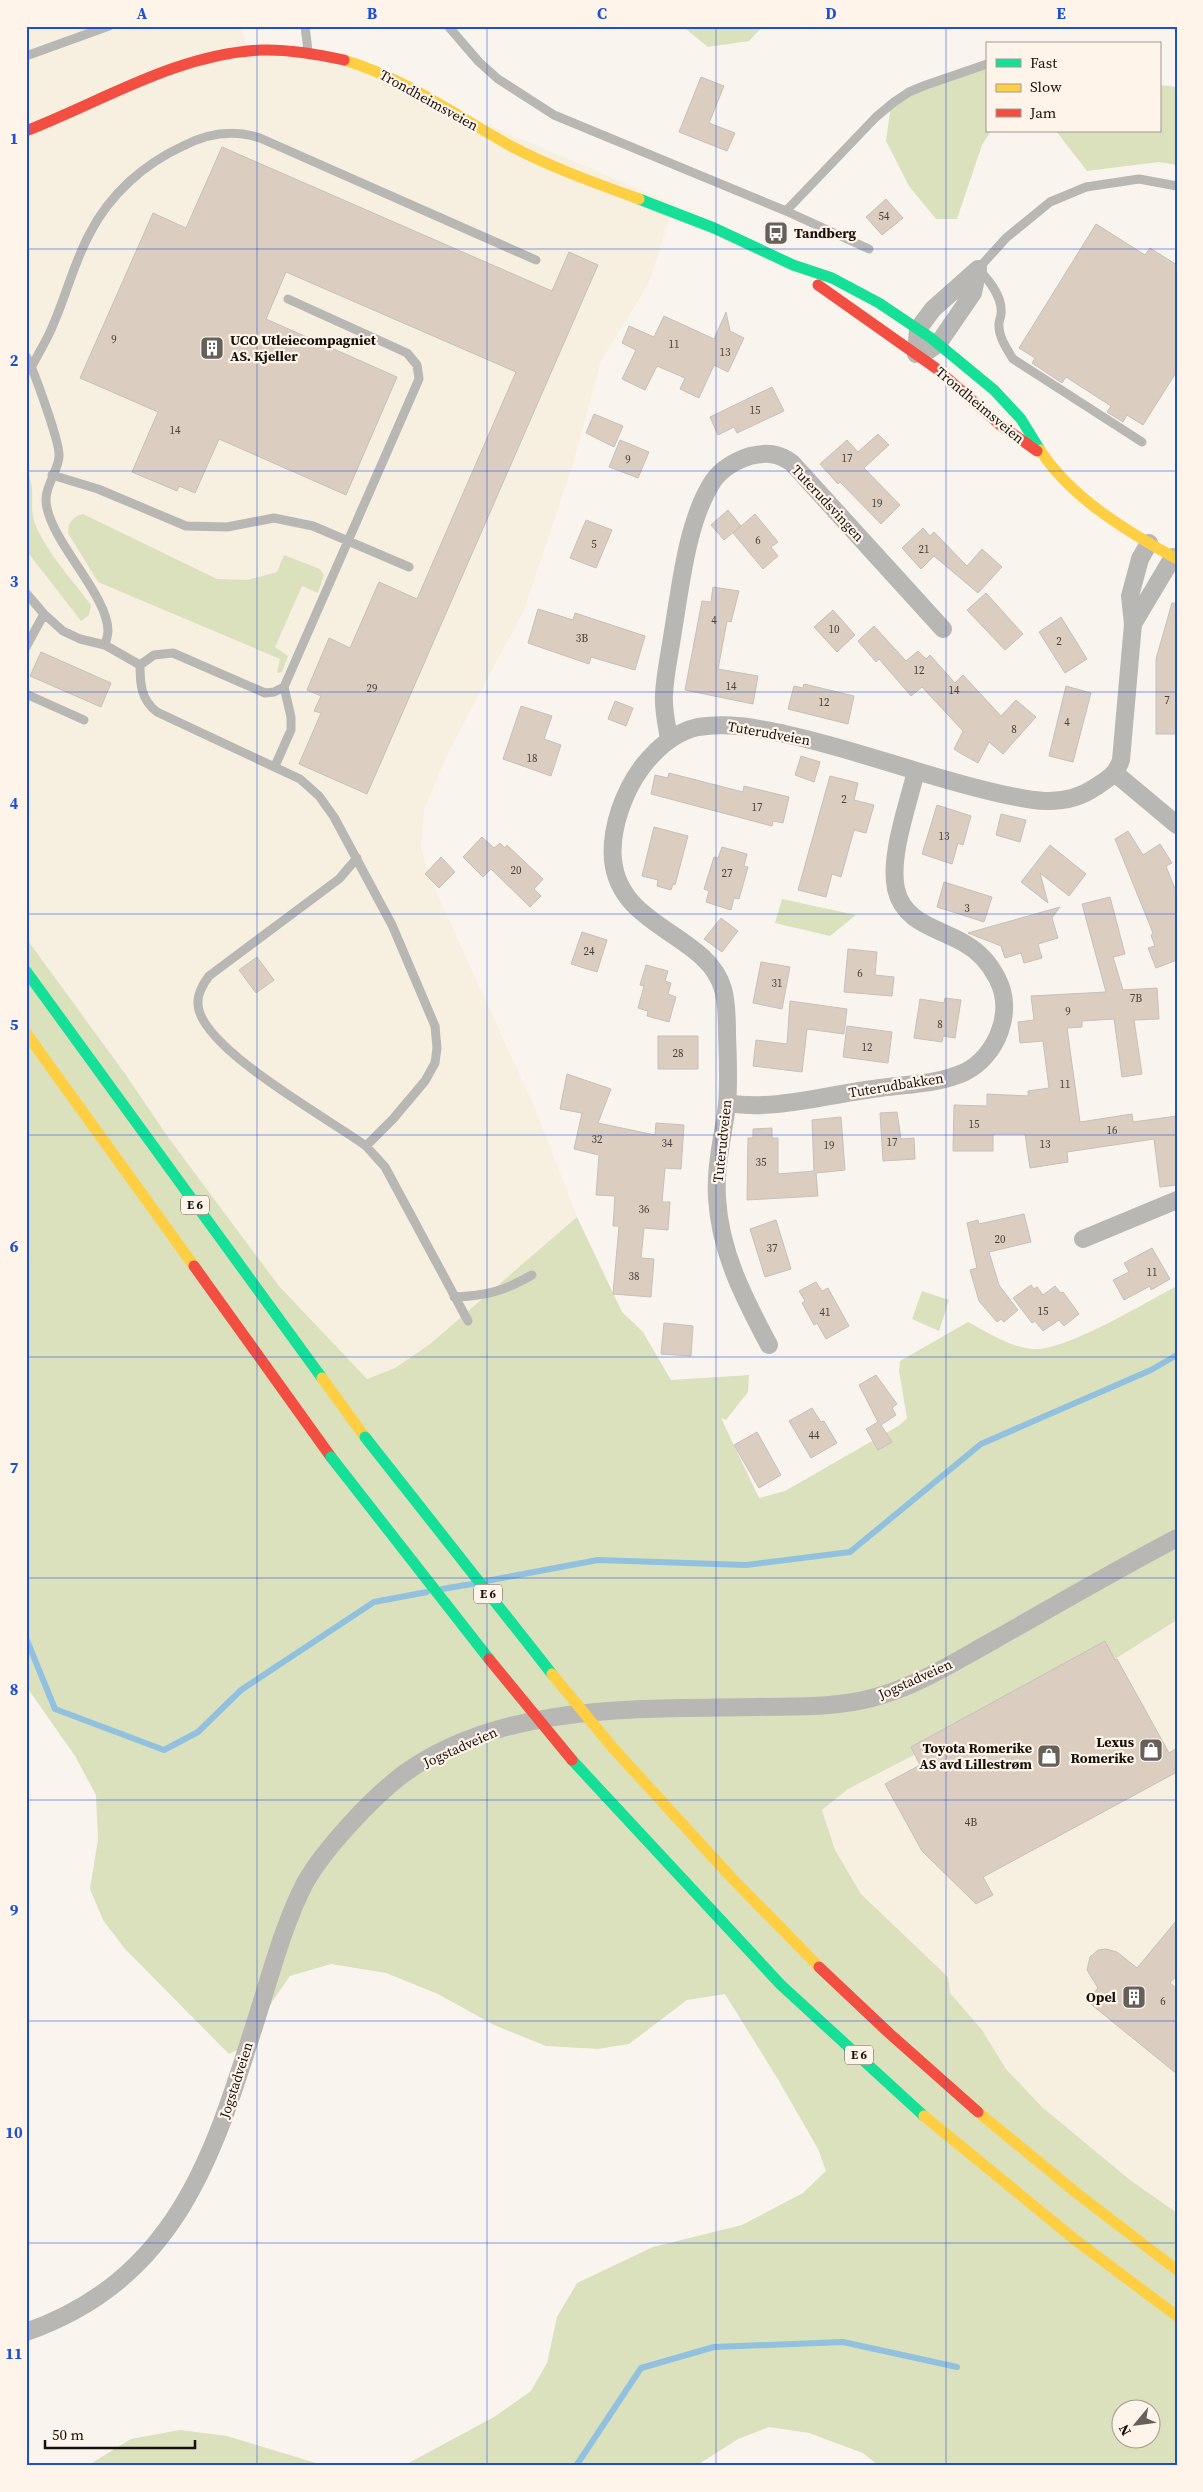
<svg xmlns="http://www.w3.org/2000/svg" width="1203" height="2492" viewBox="0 0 1203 2492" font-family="'Source Serif 4',serif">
	<rect width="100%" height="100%" fill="#faf4ef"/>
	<path fill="#f7f0e1" d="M26,26H242L247,50H313L674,204L649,283L601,361L573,464L524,610L447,755L424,810L421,849L435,889L537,1113L577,1217L554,1239L430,1344L395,1368L367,1379L279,1286L168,1137L126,1075L26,938Z
		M1177,1620V2213L1130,2180L1042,2107L1006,2069L982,2030L950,1993L948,1977L861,1894L835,1850L822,1810L848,1789L957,1733L1077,1678L1115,1659Z"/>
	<path fill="#dbe0bd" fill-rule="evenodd" d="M682,26H763L749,41L708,47Z
		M987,67V131H991L982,145L957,219H936L909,186L886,141L891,105L905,92Z
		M1159,85L1177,87V165L1159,162L1087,171L1056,131H1159Z
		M26,471C37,486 29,505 34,521C45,551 71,578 91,605L89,615L81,621L26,550Z
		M83,514L217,579L247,580L277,572L284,555L320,569L324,575L318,593L302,586L275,647L288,656L282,672L277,673L280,659L98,582L68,533C68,523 73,516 83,514Z
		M782,899L856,915L830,936L775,923Z
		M26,938L126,1075L168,1137L279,1286L367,1379L395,1368L430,1344L577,1217L622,1312L643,1332L671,1380L749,1375L748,1392L726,1420L721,1418L759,1498L785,1491L900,1425L907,1418L899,1371L900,1361L968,1322C989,1333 1008,1346 1031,1349C1063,1353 1146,1302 1177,1286V1620L1115,1659L1077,1678L957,1733L848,1789L822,1810L835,1850L861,1894L948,1977L950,1993L982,2030L1006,2069L1042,2107L1130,2180L1177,2213V2466H879L863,2453L809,2433L769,2427L738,2439L696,2466H403L494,2417L531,2391L547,2363L557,2317L577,2283L653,2247L742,2225L803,2193L826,2171L818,2149L779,2081L725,1994L687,2000L629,2044L598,2049L546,2046L494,2025L438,1994L386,1973L331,1964L290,1976L240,2049L229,2054L125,1949L103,1920L90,1889L98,1839L96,1795L75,1756L26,1686ZM1120,2410H1150V2440H1120Z
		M922,1291L949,1300L939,1331L912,1319Z
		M180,2430L227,2436L326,2466H87L131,2439Z"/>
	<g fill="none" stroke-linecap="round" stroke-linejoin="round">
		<path stroke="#91c1de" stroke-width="6" d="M486,1581L598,1560L746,1565L850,1552L981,1444L1151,1370L1177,1355
			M442,1589L472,1584
			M26,1638L55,1709L164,1750L198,1732L241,1690L374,1602L427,1592
			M576,2466L641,2368L714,2347L843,2342L957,2367"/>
	</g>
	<path fill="#dbcec1" stroke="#c6c0bb" d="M701,77L724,86L709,123L735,133L727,151L679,132Z
		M222,147L552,291L569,252L598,265L367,794L299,764L321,713L314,711L321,696L307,690L329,638L350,648L379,582L417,599L516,372L286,272L266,319L397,377L346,495L219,439L195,493L179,486L177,491L132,472L158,412L80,378L153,213L186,228Z
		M886,199L903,218L882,235L866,217Z
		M1096,224L1145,255L1150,248L1177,265V371L1143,425L1127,415L1123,422L1107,412L1111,406L1066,377L1062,383L1032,363L1035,358L1019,348Z
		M726,312L730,331L744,338L728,372L714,365L699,398L680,389L685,378L657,366L645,390L622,379L636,350L622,343L629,326L654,337L664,316L714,339Z
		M772,387L784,411L737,433L734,427L718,435L710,417Z
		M594,414L623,426L614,447L586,433Z
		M878,434L889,445L864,468L900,505L881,524L840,482L838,484L820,464L847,440L858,452Z
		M620,440L649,452L638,478L609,467Z
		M728,510L741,526L724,540L711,525Z
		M755,514L778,542L771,547L778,556L763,569L733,533Z
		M586,520L612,530L596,568L570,558Z
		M923,528L930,536L934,532L967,566L982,549L1002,567L978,593L934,556L921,569L902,548Z
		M713,587L739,591L731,622L727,621L718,669L758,676L753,704L685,690L702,601L711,602Z
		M986,593L1023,634L1005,650L967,610Z
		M1172,603H1177V734H1156V659Z
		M538,609L573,620L575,613L645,636L635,670L591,657L589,664L528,643Z
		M833,610L855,635L837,652L814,627Z
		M1061,617L1087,659L1065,673L1039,632Z
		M874,626L906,661L918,651L926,659L930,655L955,683L963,675L1001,716L1016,700L1036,717L1003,754L989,742L978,763L960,753L954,749L963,731L922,687L911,696L879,659L876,662L858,641Z
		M41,652L111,683L101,707L30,676Z
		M804,684L854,696L848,724L788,709L794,686L803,688Z
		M1066,686L1091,693L1073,762L1049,756Z
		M615,701L633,708L626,726L608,719Z
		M521,706L552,716L544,739L561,745L551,776L503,759Z
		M801,756L820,762L814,782L795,775Z
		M669,773L743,792L744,786L789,797L783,823L773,821L772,826L651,794L655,775L668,778Z
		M830,776L858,783L854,800L874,805L866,833L854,830L841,877L832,874L826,897L798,890Z
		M937,805L971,816L963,845L958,843L952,864L922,854Z
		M1001,814L1026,820L1020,842L996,835Z
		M654,827L688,836L675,885L673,884L671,890L657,886L658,880L642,876Z
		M1128,831L1143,855L1160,844L1172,863L1166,866L1177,894V960L1156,968L1148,948L1155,946L1151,935L1153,933L1115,839Z
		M482,837L494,848L500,843L505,848L507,845L543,879L534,889L541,896L530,907L491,869L483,877L463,857Z
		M1050,845L1086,874L1069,896L1040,873L1048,903L1021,882Z
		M722,847L747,854L744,866L748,867L739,899L734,898L731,910L706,902L709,891L704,889L714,857L718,858Z
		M441,857L455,872L439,888L425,874Z
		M944,882L992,897L984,922L937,907Z
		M1110,897L1125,954L1113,957L1123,990L1157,988L1159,1019L1134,1020L1142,1074L1122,1077L1114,1019L1082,1021V1027L1067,1028L1080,1122L1132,1114L1133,1122L1177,1116V1185L1160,1187L1154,1139L1067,1152L1068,1162L1030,1168L1025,1134H993V1151H953L954,1105L987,1106V1094L1028,1096V1091L1049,1088L1043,1041L1020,1043L1018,1022L1034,1020L1031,996L1106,992L1082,904Z
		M1060,907L1052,918L1058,938L1038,944L1042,958L1024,963L1021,953L1005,958L1001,946L968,933Z
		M721,918L738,931L722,952L704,939Z
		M582,932L607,940L597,972L571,964Z
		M848,949L877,952L875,975L894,977L892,996L844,992Z
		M257,957L274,980L256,993L239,970Z
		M761,962L790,967L782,1009L753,1003Z
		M646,965L668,971L665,981L671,983L668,994L676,997L669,1022L647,1016L648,1011L638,1008L644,986L640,985Z
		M945,998L961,1000L955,1038L943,1036L942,1042L914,1038L920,999L944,1003Z
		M790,1001L847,1009L844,1034L807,1029L802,1072L753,1066L756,1040L787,1044Z
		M847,1026L892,1032L888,1063L843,1057Z
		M658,1036H698V1069H658Z
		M567,1074L611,1089L598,1123L655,1135L656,1123L684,1125L681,1169L665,1168L662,1202H670L668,1230L644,1228L641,1258L654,1259L651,1297L613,1294L619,1226H613L615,1196L596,1195L599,1155L574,1149L582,1113L560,1109Z
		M897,1112L901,1139L914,1138L915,1159L883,1161L880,1113Z
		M841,1117L845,1170L816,1173L818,1196L747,1200L748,1138H753V1129L772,1128V1138H778V1174L814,1171L812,1120Z
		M1024,1214L1031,1242L989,1252L999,1285L1018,1310L1004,1322L1001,1319L997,1322L979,1301L970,1270L977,1268L967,1223L978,1220L979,1224Z
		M776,1220L791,1269L765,1277L750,1229Z
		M1152,1248L1170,1279L1151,1290L1150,1286L1124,1300L1113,1280L1129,1272L1124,1263Z
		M816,1282L822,1291L828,1288L849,1326L826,1339L817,1323L814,1325L802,1303L805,1301L799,1291Z
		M1031,1285L1034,1289L1037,1287L1043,1295L1055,1286L1061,1293L1063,1292L1079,1314L1064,1326L1059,1320L1043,1331L1035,1321L1032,1323L1013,1298Z
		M664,1323L693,1326L691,1356L661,1354Z
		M876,1375L897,1404L892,1408L896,1415L881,1425L892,1442L878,1450L866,1429L878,1422L859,1385Z
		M812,1408L821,1422L824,1421L837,1443L811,1458L789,1421Z
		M757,1432L781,1475L759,1488L734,1445Z
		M1105,1641L1115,1660L1117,1659L1169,1753L1177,1748V1772L983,1877L993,1895L976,1904L922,1851L885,1784L920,1765L911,1747Z
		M1177,1920V1975L1170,1983L1177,1989V2074L1087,2001L1098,1988L1087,1970L1090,1957L1098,1950L1106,1949L1117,1952L1137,1968Z"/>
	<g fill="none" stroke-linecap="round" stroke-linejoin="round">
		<path stroke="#b9b7b3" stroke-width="9" d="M305,26L308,51
			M448,26L479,62L498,79L554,115L786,211L869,249
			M26,56L109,26
			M786,211L876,117L894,102L909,92L926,85L987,64
			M26,356C33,368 61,445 59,457C57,475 42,489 47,508C55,546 108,596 108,631C108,635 106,641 105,645
			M32,366C38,354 45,343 50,332C65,300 73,264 90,233C110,194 144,164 183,146C208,133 233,129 260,138L536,260
			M1142,442L1013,359C1007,349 999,338 999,326C998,322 1001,318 1001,314C1003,298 989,280 978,269L1006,238L1050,202L1086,187L1139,179L1177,186
			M52,475L98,489L186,526L227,527L274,518L313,526L409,567
			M26,593L44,614L63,631L80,639L105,645L140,665
			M26,647L44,614
			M140,665C140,684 141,700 157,712L300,779L319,796L334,817L392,925L435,1026L437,1048L435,1063L425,1081L393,1119L366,1146C331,1120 199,1048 198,1004C197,994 203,984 209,976L339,879L357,858
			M140,665L154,655L173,653L265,693L274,692L284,687L419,379L417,365L407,353L288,299
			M26,694L84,720
			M275,766L291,730V717L284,687
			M366,1146L385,1167L468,1321
			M454,1297C486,1296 504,1291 532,1275"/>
		<path stroke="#b9b7b3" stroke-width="18" d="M978,269L973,293L938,344L929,350L916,354L918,329L933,309Z
			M1133,624L1173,557
			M669,740C667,725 663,710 664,695C665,673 670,652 673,631C681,584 687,521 713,481C722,468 735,461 750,456C767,452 778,453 792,463L943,629
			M1116,774L1177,825
			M727,1103C774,1111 826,1095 873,1089C902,1084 937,1085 965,1072C997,1056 1015,1011 997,978C990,964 978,951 964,943C939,928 904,924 896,889C889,856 908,805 916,771
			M1083,1239L1177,1200
			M769,1345C744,1298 720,1252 717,1198C715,1167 723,1136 727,1105C729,1082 728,1059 727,1035C727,1020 727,1003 723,989C707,933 620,929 613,860C610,829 624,791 642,767C656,749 675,732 698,727C728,722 756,728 785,734C855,749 923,776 993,792C1027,800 1063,809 1094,788C1108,779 1116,775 1121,760L1133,624L1130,596L1140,559L1149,543
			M26,2332C185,2276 217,2142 263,1998C275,1959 286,1920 305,1883C324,1849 371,1799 402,1775C501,1702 641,1709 757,1707C796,1706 834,1708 872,1698C916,1687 956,1661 996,1639C1056,1605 1116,1570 1177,1538"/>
		<path stroke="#16e098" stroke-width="11" d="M639,199L714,228L793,265L832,278L879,303L931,338L994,390L1021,419L1040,450
			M26,971L322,1378
			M572,1760L781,1985L924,2116"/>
		<path stroke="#ffcf43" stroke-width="11" d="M344,60C404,78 455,115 509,145C550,167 595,183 639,199
			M1040,450C1071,498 1128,532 1177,559
			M26,1033L194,1266
			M322,1378L365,1437
			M613,1748L729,1875L819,1967
			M978,2112L1079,2195L1177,2270
			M924,2116L1078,2242L1177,2316"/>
		<path stroke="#f24e42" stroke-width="11" d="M26,131C103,101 177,54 261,50C289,49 317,54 344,60
			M818,285L937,369L999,424L1037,451
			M194,1266L331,1457
			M819,1967L890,2034L978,2112"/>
		<path stroke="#16e098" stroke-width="11" d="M365,1437L552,1674
			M331,1457L489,1659"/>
		<path stroke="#ffcf43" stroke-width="11" d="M552,1674L613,1748"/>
		<path stroke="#f24e42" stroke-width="11" d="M489,1659L572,1760"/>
	</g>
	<path fill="none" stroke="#1d4ed8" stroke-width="1" stroke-opacity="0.55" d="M257,26V2466M487,26V2466M716,26V2466M946,26V2466M26,249H1177M26,471H1177M26,692H1177M26,914H1177M26,1135H1177M26,1357H1177M26,1578H1177M26,1800H1177M26,2021H1177M26,2243H1177"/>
	<defs>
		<g id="bus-square" transform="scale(1.25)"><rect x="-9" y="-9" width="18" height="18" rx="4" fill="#66605b" stroke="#fff4ea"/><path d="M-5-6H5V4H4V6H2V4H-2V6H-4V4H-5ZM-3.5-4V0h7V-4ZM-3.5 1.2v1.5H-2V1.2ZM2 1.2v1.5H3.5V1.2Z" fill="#fff"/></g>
		<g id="building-square" transform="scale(1.25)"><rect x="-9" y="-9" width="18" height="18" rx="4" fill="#66605b" stroke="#fff4ea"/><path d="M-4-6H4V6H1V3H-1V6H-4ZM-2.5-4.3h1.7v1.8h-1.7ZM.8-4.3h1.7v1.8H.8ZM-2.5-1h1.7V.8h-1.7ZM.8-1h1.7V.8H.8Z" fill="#fff"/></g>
		<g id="shop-square" transform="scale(1.25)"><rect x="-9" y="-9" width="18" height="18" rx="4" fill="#66605b" stroke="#fff4ea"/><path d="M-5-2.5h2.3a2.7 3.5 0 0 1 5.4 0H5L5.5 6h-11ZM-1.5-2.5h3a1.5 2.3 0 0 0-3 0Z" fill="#fff"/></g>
	</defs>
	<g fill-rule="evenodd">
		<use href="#bus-square" x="776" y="233"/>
		<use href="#building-square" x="212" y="348"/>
		<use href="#shop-square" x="1151" y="1750"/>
		<use href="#shop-square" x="1049" y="1756"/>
		<use href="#building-square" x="1134" y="1997"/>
	</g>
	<g text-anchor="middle" stroke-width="4.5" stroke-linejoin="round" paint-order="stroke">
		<g font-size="11" fill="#484039">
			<text x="884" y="220">54</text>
			<text x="114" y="343">9</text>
			<text x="674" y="348">11</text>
			<text x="725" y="356">13</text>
			<text x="755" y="414">15</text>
			<text x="175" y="434">14</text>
			<text x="847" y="462">17</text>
			<text x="628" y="463">9</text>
			<text x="877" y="507">19</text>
			<text x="758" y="544">6</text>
			<text x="594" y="548">5</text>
			<text x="924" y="553">21</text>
			<text x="714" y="624">4</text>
			<text x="834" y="633">10</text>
			<text x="582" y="642">3B</text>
			<text x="1059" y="645">2</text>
			<text x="919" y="674">12</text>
			<text x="731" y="690">14</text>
			<text x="372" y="692">29</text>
			<text x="954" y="694">14</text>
			<text x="1167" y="704">7</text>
			<text x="824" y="706">12</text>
			<text x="1067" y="726">4</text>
			<text x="1014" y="733">8</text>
			<text x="532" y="762">18</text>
			<text x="844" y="803">2</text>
			<text x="757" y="811">17</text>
			<text x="944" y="840">13</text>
			<text x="516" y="874">20</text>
			<text x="727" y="877">27</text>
			<text x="967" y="912">3</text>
			<text x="589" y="955">24</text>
			<text x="860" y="977">6</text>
			<text x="777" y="987">31</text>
			<text x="1136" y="1002">7B</text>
			<text x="1068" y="1015">9</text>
			<text x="940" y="1028">8</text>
			<text x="867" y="1051">12</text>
			<text x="678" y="1057">28</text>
			<text x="1065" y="1088">11</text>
			<text x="974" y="1128">15</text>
			<text x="1112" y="1134">16</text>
			<text x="597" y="1143">32</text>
			<text x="892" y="1146">17</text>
			<text x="667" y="1147">34</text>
			<text x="1045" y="1148">13</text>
			<text x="829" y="1149">19</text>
			<text x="761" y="1166">35</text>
			<text x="644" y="1213">36</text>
			<text x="1000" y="1243">20</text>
			<text x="772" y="1252">37</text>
			<text x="1152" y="1276">11</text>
			<text x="634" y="1280">38</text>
			<text x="1043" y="1315">15</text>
			<text x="825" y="1316">41</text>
			<text x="814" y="1439">44</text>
			<text x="971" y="1826">4B</text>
			<text x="1163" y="2005">6</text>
		</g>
		<g fill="#fff4ea" stroke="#5d554f" stroke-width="1">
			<rect x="181" y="1195.5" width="28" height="19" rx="4"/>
			<rect x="474" y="1584.5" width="28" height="19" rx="4"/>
			<rect x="845" y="2045.5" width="28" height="19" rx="4"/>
		</g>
		<g font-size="12" font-weight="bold" fill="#17110c">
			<text x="195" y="1209">E 6</text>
			<text x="488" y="1598">E 6</text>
			<text x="859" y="2059">E 6</text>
		</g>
		<g font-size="14" fill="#17110c" stroke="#fff4ea">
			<text transform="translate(429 100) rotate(29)" y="5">Trondheimsveien</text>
			<text transform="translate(980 405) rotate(40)" y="5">Trondheimsveien</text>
			<text transform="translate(828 503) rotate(47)" y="5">Tuterudsvingen</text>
			<text transform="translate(769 733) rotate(10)" y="5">Tuterudveien</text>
			<text transform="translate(896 1085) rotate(-9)" y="5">Tuterudbakken</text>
			<text transform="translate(722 1141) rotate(-84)" y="5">Tuterudveien</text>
			<text transform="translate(915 1679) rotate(-24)" y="5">Jogstadveien</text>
			<text transform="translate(460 1747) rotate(-24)" y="5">Jogstadveien</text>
			<text transform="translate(236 2080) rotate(-72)" y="5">Jogstadveien</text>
		</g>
		<g font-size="14" font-weight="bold" fill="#17110c" stroke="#fff4ea" text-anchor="end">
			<text x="794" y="238" text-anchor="start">Tandberg</text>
			<text x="230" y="345" text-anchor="start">UCO Utleiecompagniet<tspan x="230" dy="16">AS. Kjeller</tspan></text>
			<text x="1134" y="1747">Lexus<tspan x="1134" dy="16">Romerike</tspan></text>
			<text x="1032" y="1753">Toyota Romerike<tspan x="1032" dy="16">AS avd Lillestrøm</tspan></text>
			<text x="1116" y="2002">Opel</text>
		</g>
	</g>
	<rect width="1203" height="2492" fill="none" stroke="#fff4ea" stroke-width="55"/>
	<rect x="986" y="42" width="175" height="90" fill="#fff4ea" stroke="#a29991"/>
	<rect x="996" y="59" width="25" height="8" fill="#16e098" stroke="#a29991"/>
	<text x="1030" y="68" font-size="15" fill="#17110c">Fast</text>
	<rect x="996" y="84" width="25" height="8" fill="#ffcf43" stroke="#a29991"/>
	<text x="1030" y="92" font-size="15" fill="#17110c">Slow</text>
	<rect x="996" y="109" width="25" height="8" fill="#f24e42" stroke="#a29991"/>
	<text x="1030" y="118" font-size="15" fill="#17110c">Jam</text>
	<g transform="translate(1136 2424) rotate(241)"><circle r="24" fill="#fff4ea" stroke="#a29991"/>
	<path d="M0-4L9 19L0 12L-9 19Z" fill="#66605b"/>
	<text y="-8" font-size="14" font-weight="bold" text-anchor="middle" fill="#17110c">N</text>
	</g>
	<path d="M45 2440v8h150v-8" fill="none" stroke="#17110c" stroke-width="2.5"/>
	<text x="52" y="2440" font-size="15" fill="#17110c" stroke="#fff4ea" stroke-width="4" paint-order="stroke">50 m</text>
	<rect x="28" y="28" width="1148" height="2436" fill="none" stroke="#1d4ed8" stroke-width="2"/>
	<g font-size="16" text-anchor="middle" font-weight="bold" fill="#1d4ed8">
		<text x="142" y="19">A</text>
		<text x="372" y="19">B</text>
		<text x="602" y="19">C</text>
		<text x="831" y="19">D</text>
		<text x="1061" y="19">E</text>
		<text x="14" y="144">1</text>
		<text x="14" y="366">2</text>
		<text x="14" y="587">3</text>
		<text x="14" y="809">4</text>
		<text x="14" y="1030">5</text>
		<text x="14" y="1252">6</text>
		<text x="14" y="1473">7</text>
		<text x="14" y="1695">8</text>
		<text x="14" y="1916">9</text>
		<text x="14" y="2138">10</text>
		<text x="14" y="2359">11</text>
	</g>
</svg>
